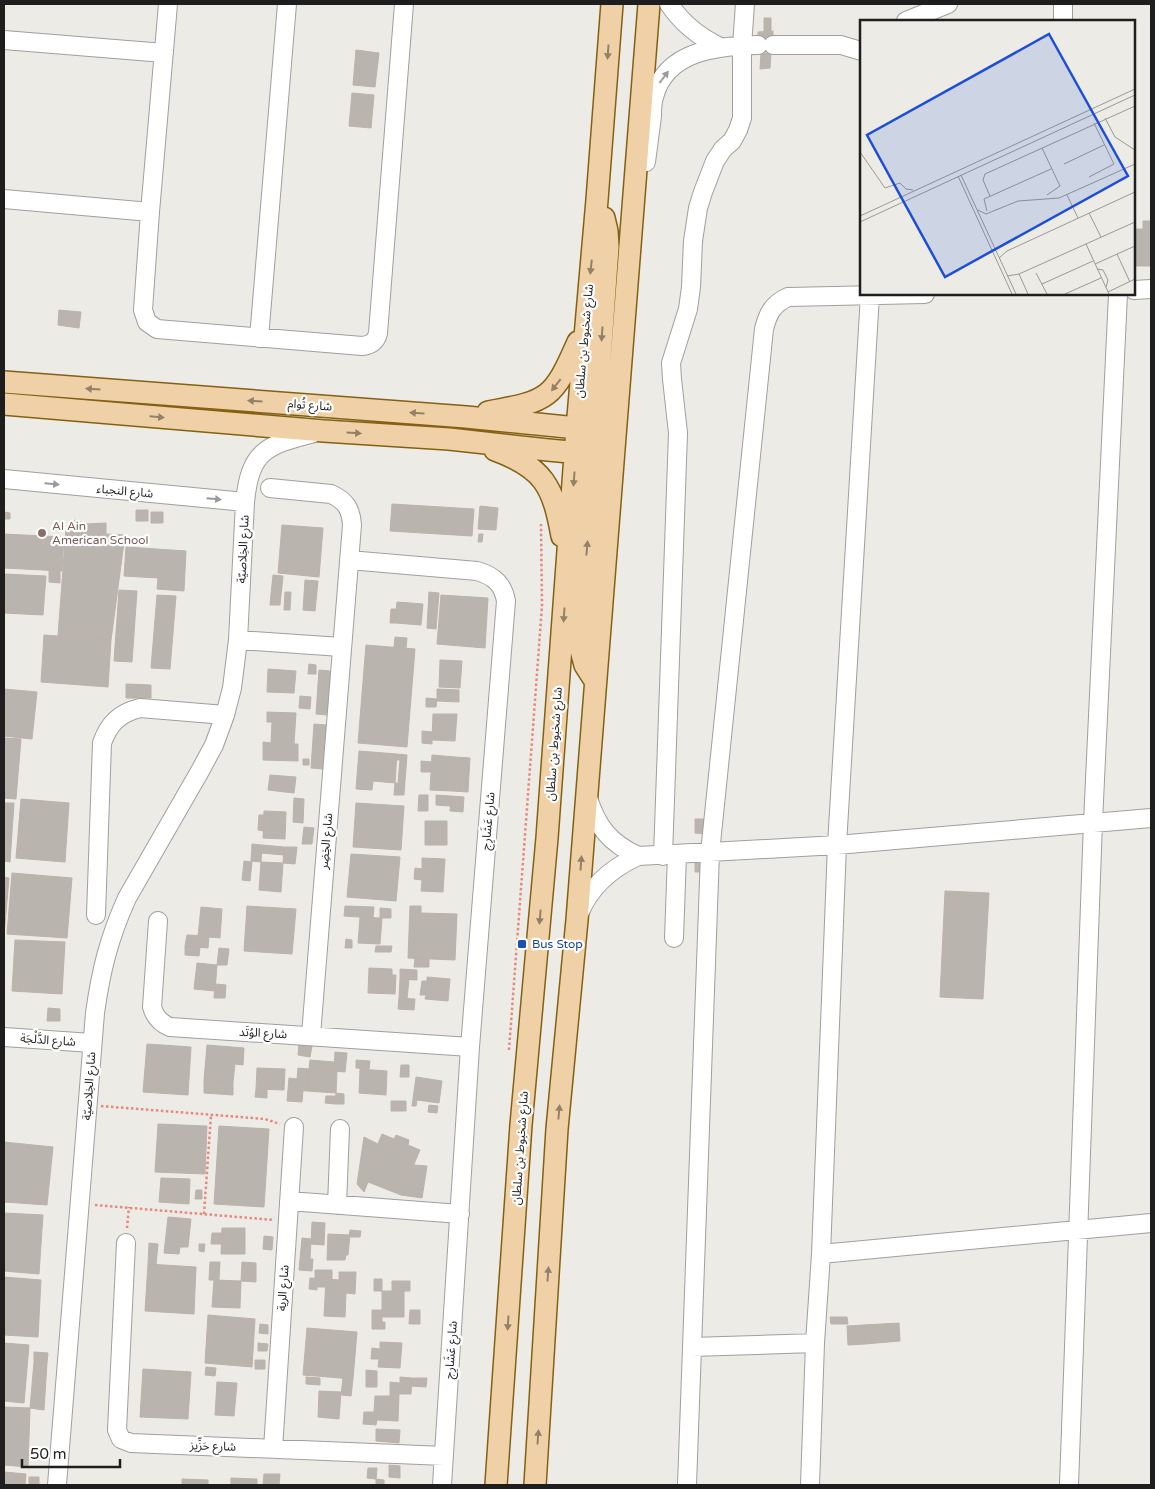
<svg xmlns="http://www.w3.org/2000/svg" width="1155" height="1489" viewBox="0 0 1155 1489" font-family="'Varela Round','Noto Sans Arabic',sans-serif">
	<rect width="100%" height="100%" fill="#edebe5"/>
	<path fill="#bab4ae" stroke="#bdb2a9" d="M764,18H771V31H764Z
		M773,31V50H758V32Z
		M356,50L379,53L375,87L353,85Z
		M761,53H771L770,68L760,69Z
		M352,93L374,95L371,128L349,126Z
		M1143,221H1151V266H1134V229H1143Z
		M59,310L81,312L79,328L58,325Z
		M392,504L474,509L472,536L390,531Z
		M480,506L498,508L496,530L478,529Z
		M136,510H148V521H136Z
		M4,512L10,513V519H4Z
		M151,512H163V523H151Z
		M75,520L86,524L106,523V534L125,535L111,640L58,636L66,528Z
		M282,525L323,528L319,577L278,573Z
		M4,534L64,537L62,571L4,568Z
		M479,534H483L482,542H478Z
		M126,547L186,551L184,591L157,589L158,578L124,576Z
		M49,570L60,571V583L49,582Z
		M5,574L46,576L43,615L4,613Z
		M273,575L283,576L281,595L271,594Z
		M305,580L318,581L315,611L303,610Z
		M119,590L137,591L132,662L114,661Z
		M285,592H291L290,610H284Z
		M429,592L439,593L436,629L427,628Z
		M271,594L281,595L280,605H270Z
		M157,595L176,596L170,669L151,668Z
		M441,595L488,598L485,648L437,644Z
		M397,602L423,604L421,625L395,623Z
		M391,609H396L395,623H390Z
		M44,635L111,640L108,687L41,682Z
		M395,637L407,638L406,648L394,647Z
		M366,645L415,649L407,747L358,743Z
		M440,660L462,661L460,688L439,687Z
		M309,664L316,665V674H308Z
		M268,669L296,671L294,693L267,692Z
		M319,670L330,671L327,715L316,714Z
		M126,684L151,685V698H126Z
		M4,689L37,692L32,739L4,736Z
		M437,689L459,690V702L437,701Z
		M300,696L311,697L310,709L299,708Z
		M426,698L437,699L436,707H426Z
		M267,712L296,713L294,744H298V761L263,760V742L271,743L272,722H267Z
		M433,714H457L455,741L432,740Z
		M314,724L326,725L323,769L311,768Z
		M422,731L432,732V744L422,743Z
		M4,738L21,739L16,799L4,798Z
		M359,751L397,754L395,783L373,781L372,790L356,789Z
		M397,754L407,755L404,795H394L395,783H398L400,760H396Z
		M432,755L455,757L452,791L430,790Z
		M455,757L470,758L468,792L452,791Z
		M303,759H309V765H303Z
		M421,761L432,762L431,772H421Z
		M270,775L296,777L294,793L268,790Z
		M419,795H428V811H418Z
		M436,795L451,796L450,806L436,805Z
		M451,796L464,797L463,812L450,811Z
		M294,798L304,799L303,823L293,822Z
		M21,799L69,803L65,862L16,858Z
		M4,803H14L10,862L4,861Z
		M356,803L404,806L401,850L353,847Z
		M264,811L286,812L285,839L263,838Z
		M259,815H264V831L258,830Z
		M695,819H706L705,834L695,833Z
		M425,821H447V845H425Z
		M304,827L314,828L312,844H302Z
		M252,844L262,845L261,862L251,861Z
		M262,845L284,847V855L261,853Z
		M284,847H297L295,864L283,863Z
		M351,854L400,857L396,901L347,897Z
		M695,856H705V872H695Z
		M422,858L445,859L443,892L421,891L422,880L414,879L415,868L422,869Z
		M244,861L252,862L250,881L242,880Z
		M261,862L283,863L281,892L259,890Z
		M12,873L72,878L67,938L7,934Z
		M4,877L9,878L4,936Z
		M945,891L989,893L983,999L940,997Z
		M247,906L296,909L292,954L244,951Z
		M345,906L374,907L373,918L344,916Z
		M410,906H421V913L457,914L455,960L408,958Z
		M201,907L222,909L220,938L198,936Z
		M380,908L391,909V918H380Z
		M360,917L382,918L380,944L358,943Z
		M187,935L209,936L208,948L185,946Z
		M346,939L352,940V948H345Z
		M15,940L65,942L62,994L12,991Z
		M185,946L200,947L199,956L185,955Z
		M376,946H392L391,952H375Z
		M219,948L229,949L227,965H217Z
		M415,958L429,959V967H414Z
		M197,963L217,965L215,991L194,989Z
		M369,968L392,969V975H396L395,994L368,993Z
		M400,969L417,970V980L400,979Z
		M427,977L450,979L448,1001L425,999L426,995H420L422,981H427Z
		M400,979H409L407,999L399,998Z
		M215,984L226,985L225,998H214Z
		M399,998L415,999L414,1010L398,1009Z
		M48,1008L60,1009V1021H47Z
		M147,1044L191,1047L188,1095L143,1092Z
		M299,1044L312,1046L310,1057L298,1055Z
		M207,1045L244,1048L243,1065L235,1064L233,1082L204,1080Z
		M335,1052L347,1053L345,1072L334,1071Z
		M310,1060L334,1062V1071L309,1069Z
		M356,1060L370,1061L369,1069L356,1068Z
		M401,1065H409V1077H400Z
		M257,1068L285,1069L284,1090L256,1089Z
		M298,1068L309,1069L307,1091L296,1090Z
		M309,1069L337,1071L336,1093L307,1091Z
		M360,1069L387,1071L386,1095L359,1093Z
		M416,1077L442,1081L439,1103L417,1100L416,1106H412Z
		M289,1078L297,1079L296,1090L303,1091L302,1102L287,1101Z
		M204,1080L233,1082V1095L204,1093Z
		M256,1089H267V1098L255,1097Z
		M336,1093L344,1094V1104H335Z
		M326,1096H335V1104L325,1103Z
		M391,1101H399V1111H391Z
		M399,1101H406V1111H399Z
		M429,1105L438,1106L437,1113L428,1112Z
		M158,1124L207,1126L205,1174L155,1172Z
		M219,1126L269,1129L264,1207L214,1204Z
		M382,1134L394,1139L396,1135L409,1140L408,1145L420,1150L401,1195L363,1180Z
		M364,1137L378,1144L363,1180L368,1182L364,1192L357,1184Z
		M4,1142L53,1147L47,1205L4,1202Z
		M414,1165L427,1166L422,1198L401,1195Z
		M161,1178L190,1179L189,1204L159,1202Z
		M196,1190H202V1199H195Z
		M4,1213L43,1215L39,1274L4,1271Z
		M168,1217L191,1219L188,1247H180L179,1254L164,1253Z
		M312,1222L325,1223L324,1245L311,1244Z
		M222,1228H245V1254H221Z
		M350,1230L361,1231L360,1237H349Z
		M212,1233H222L221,1244H211Z
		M328,1234L350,1235L348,1255H346L345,1260H327Z
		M264,1236L273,1237L272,1250L263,1249Z
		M302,1238L311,1239L310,1259H313L312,1271L299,1270Z
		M149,1243L158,1244L156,1265L148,1264Z
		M199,1244H205L204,1252L199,1251Z
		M210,1262H220L219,1280H209Z
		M242,1262L256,1263V1282L241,1281Z
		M148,1264L196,1267L194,1314L145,1311Z
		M315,1270H332V1279L315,1278Z
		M339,1272H356L355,1294L346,1293L345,1317L324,1316L326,1279L339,1280Z
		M4,1277L41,1280L38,1337L4,1335Z
		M310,1278L326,1279L325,1287H317V1290L309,1289Z
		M374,1279H382V1291H374Z
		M214,1280L241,1281L240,1308L212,1307Z
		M392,1281H410V1291H392Z
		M382,1291H404V1317H382Z
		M372,1310H382V1322H385V1329H372Z
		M410,1310H420V1324H409Z
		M208,1315L255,1319L252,1367L205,1363Z
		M830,1317H847L848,1324H831Z
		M899,1323L900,1341L865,1344L864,1325Z
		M260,1324L268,1325V1334L259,1333Z
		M864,1325L865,1344L848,1345L847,1326Z
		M307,1328L357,1332L353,1379L303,1375Z
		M380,1342L402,1343L400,1368L378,1367L379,1359H371L372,1348L380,1349Z
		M4,1343L29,1345L24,1403L4,1401Z
		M258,1343L268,1344L267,1351H258Z
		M34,1352L48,1353L47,1363L34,1362Z
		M255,1360H265V1369H255Z
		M34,1362L47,1363L44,1410L30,1408Z
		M206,1367L216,1368L215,1376L205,1375Z
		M143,1369L191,1372L188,1419L140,1417Z
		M366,1370L377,1371V1380L366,1379Z
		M306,1377L320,1378V1385L306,1384Z
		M400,1377L412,1378L411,1394H399L398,1421L377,1420L376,1425L363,1424L364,1412H374L375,1396H390V1382L400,1383Z
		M343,1378L353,1379L351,1396L341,1395Z
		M412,1378H427L426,1387L411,1386Z
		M366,1379L377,1380V1387H366Z
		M217,1382L237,1383L234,1416L215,1415Z
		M319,1391L341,1392L339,1419L318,1417Z
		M4,1407L30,1408L28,1467L4,1465Z
		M376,1429L400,1430L399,1443L376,1441Z
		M389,1465L400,1466V1478L389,1477Z
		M368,1468H377L376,1479L367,1478Z
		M4,1472L26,1474L25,1485H4Z
		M264,1474H280L279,1485H263Z
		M29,1477H39V1485H29Z
		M231,1478L257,1479V1485H231Z
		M182,1479L208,1480V1485H182Z
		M376,1479L384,1480V1485H376Z"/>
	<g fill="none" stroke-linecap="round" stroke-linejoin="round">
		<g stroke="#9f9f9f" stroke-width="20">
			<path id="minor" d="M168,4L150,212L143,310L147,322L157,329L362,346C371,345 376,342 378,333L404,4
				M669,4C683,24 698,36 720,47
				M1063,4V21
				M906,21L948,4
				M4,40L164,53
				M773,45H841L861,51
				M646,162C648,147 650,132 652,116C652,110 652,103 654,97C666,50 718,46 758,45
				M4,199L150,212
				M1134,290L1151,289
				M259,338L287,4
				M4,479L245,502
				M270,488L331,494C346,501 351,509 352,525L311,1035
				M349,560L477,571C494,576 503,584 506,601L470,1047L442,1485
				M238,640L341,647
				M588,798C597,827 610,843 638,856
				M663,856L678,433L672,379L671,363L688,309L691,287L693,241L698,208L703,192L715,161L723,149L732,141L738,130L742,118V46L745,4
				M579,914C590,886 612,868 638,856L837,845L1151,818
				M96,915L102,743C109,723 120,713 140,708L225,715
				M158,921L152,1007C155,1017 160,1023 170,1027L470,1047
				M674,938L677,855
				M4,1037L92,1043
				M289,1201L460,1214
				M337,1205L340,1129
				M126,1243L117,1430L121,1439L131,1443L444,1456
				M821,1254L1151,1223
				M692,1347L815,1343
				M273,1449L294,1127
				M57,1485L95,1013C101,970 109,938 127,898L200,771L214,745L225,715L232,688L238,640L245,502C250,450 267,445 314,433
				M687,1485L710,853L764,329C768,313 773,304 788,297L925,294
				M810,1485L815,1343L821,1254L837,845L870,295
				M1069,1485L1093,822L1118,294"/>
		</g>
		<g stroke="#846013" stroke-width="24">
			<path id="major" d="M4,382L466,417L577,428L615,431
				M4,404L324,431L449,439L548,450L613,456
				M488,412C549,401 553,399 578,342
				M591,442L595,454L580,634L581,650L585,665L594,679
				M598,444L595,438V429L608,247L607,231L604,218
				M495,450C544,468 553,486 562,536
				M496,1485L521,1125L547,838L577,428L597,200L612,4
				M535,1485L557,1129L577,920L649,4"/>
		</g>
		<path stroke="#e8887c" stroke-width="2.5" stroke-dasharray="2.5 2.5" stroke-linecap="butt" d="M509,1050L542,606L541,524
			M101,1106L265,1119L280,1124
			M95,1205L274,1220
			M204,1214L211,1115
			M127,1228L129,1207"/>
		<use href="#minor" stroke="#fff" stroke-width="18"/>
		<use href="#major" stroke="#f0d1a7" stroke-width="21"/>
	</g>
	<defs><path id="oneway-solid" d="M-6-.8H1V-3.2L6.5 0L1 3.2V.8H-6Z" transform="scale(1.25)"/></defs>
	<g fill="#928069">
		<use href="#oneway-solid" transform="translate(608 52) rotate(94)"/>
		<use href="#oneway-solid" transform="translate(591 267) rotate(96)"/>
		<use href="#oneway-solid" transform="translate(602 334) rotate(94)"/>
		<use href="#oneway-solid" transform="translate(556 385) rotate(128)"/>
		<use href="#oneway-solid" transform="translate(93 389) rotate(-176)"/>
		<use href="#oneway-solid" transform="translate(255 401) rotate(-176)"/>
		<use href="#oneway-solid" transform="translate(417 413) rotate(-176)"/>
		<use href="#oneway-solid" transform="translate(157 417) rotate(5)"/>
		<use href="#oneway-solid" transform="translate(354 433) rotate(4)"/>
		<use href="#oneway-solid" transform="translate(574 479) rotate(94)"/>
		<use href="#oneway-solid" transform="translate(587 548) rotate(-85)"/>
		<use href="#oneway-solid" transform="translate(564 615) rotate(94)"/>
		<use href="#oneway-solid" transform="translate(581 863) rotate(-86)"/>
		<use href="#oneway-solid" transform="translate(540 917) rotate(95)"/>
		<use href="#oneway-solid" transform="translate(559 1112) rotate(-85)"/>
		<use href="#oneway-solid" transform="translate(548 1274) rotate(-86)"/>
		<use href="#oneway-solid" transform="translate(508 1323) rotate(94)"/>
		<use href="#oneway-solid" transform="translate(538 1437) rotate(-86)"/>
	</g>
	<g fill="#9a9a9a">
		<use href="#oneway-solid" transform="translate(664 77) rotate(-53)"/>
		<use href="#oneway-solid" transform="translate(52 484) rotate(5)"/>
		<use href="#oneway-solid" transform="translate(214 499) rotate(5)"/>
	</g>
	<circle fill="#8d6e63" stroke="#fff" stroke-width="2" cx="42" cy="533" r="5"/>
	<rect fill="#1a4fb4" stroke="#fff" stroke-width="2" x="517" y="939" width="10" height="10" rx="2.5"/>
	<g text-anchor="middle" stroke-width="4.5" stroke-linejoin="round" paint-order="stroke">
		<g font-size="12" fill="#1e1e1e" stroke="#fff">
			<text transform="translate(584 341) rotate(-85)" y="4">شارع شخبوط بن سلطان</text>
			<text transform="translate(310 405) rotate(4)" y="4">شارع تُوام</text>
			<text transform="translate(125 491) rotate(5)" y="4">شارع النجباء</text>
			<text transform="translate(243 549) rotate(-87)" y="4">شارع الخِلاصيّة</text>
			<text transform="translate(554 744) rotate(-86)" y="4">شارع شخبوط بن سلطان</text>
			<text transform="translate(488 821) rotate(-85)" y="4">شارع عَشَارِج</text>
			<text transform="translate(326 841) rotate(-85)" y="4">شارع الخِضِر</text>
			<text transform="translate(263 1033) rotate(3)" y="4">شارع الوُتَد</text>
			<text transform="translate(48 1040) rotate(4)" y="4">شارع الدَّلْجَة</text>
			<text transform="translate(89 1086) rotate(-86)" y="4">شارع الخِلاصيّة</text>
			<text transform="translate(520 1148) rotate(-86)" y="4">شارع شخبوط بن سلطان</text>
			<text transform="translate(283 1288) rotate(-86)" y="4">شارع الرية</text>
			<text transform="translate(451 1350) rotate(-86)" y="4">شارع عَشَارِج</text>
			<text transform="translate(213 1446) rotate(2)" y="4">شارع حَزِّيز</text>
		</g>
		<g font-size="12" fill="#785e54" stroke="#fff" text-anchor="start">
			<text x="52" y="530">Al Ain<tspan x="52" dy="14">American School</tspan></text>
		</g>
		<g font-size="12" fill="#164399" stroke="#fff" text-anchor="start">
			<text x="532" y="948">Bus Stop</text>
		</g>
	</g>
	<g transform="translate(860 20)">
		<rect width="275" height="275" fill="#edebe5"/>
		<path fill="none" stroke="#9a9995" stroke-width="1" d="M245,98L255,117L275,130M182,128L200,166L187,175M0,132L25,168L40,163L46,169L53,170M204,144L244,125M101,155L156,274M98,156L152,274M229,157L254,144L234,103M207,175L218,198M130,176L123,160L125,154L275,86M118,190L126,194L158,181L199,178L275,144M127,191L124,179L191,149M229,193L241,217M0,196L275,69M0,202L275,75M226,224L249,274M257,234L270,262M139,238L147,231L275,172M235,244L275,226M237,249L243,250L248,260L246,267M176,253L187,274M159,254L168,274M147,256L159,254L275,202M182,264L233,241M248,272L275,259M205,274L241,258"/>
		<path fill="#1d4ed8" fill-opacity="0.15" stroke="#1d4ed8" stroke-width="2.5" d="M189,14L268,156L85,257L7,115Z"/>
		<rect width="275" height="275" fill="none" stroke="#1e1e1e" stroke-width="2.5"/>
	</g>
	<rect width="1155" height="1489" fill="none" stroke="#1e1e1e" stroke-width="10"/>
	<path d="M22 1459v8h98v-8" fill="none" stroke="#1e1e1e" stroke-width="2.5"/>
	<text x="30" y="1459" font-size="15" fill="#1e1e1e" stroke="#ffffff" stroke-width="4" paint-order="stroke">50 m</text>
</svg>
